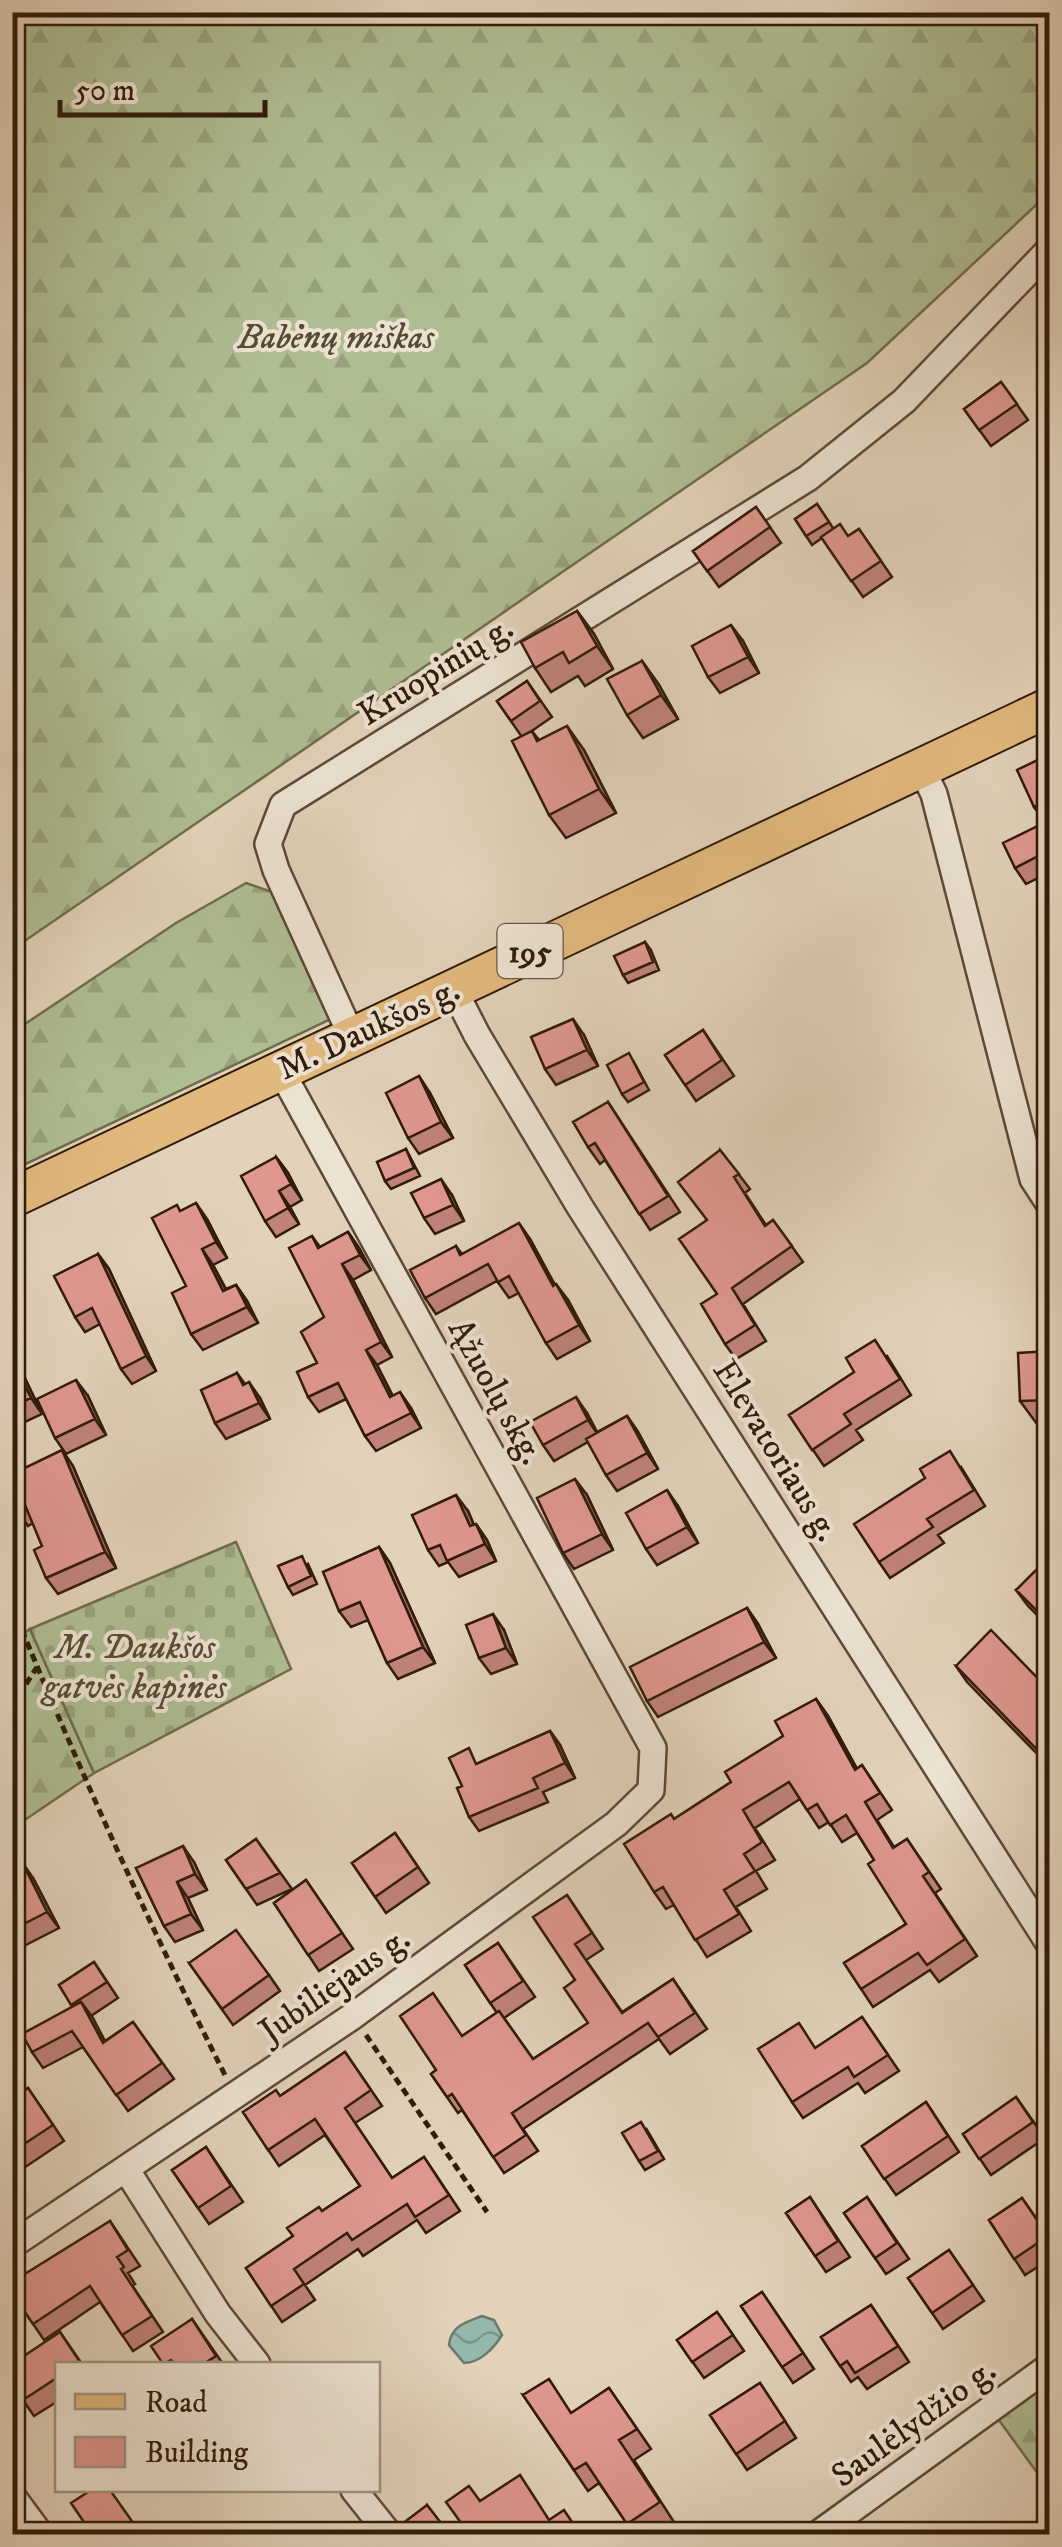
<svg xmlns="http://www.w3.org/2000/svg" width="1062" height="2547" viewBox="0 0 1062 2547" font-family="'IM FELL DW Pica',serif">
	<defs>
		<pattern id="forest-firs" width="22" height="20" patternUnits="userSpaceOnUse" patternTransform="scale(2.5)"><rect width="22" height="20" fill="#afbd93"/><path d="M5 1l3.5 6h-7zM16 11l3.5 6h-7z" fill="#97a27d"/></pattern>
		<pattern id="cemetery-stones" width="16" height="16" patternUnits="userSpaceOnUse" patternTransform="scale(2.5)"><rect width="16" height="16" fill="#afbd93"/><path d="M2 7V4a2 2 0 0 1 4 0v3zM10 15v-3a2 2 0 0 1 4 0v3z" fill="#97a27d"/></pattern>
		<pattern id="water-waves" width="16" height="10" patternUnits="userSpaceOnUse" patternTransform="scale(2.5)"><rect width="16" height="10" fill="#95b8ad"/><path d="M0 5q4-4 8 0t8 0" fill="none" stroke="#7a958b"/></pattern>
	</defs>
	<rect width="100%" height="100%" fill="#e2d2ba"/>
	<filter id="stains"><feTurbulence type="fractalNoise" baseFrequency=".002" numOctaves="4"/><feColorMatrix values="0 0 0 0 .2 0 0 0 0 .09 0 0 0 0 .02 0 0 0 .5 -.17"/></filter>
	<radialGradient id="worn" r=".72"><stop offset=".6" stop-color="#630" stop-opacity="0"/><stop offset="1" stop-color="#630" stop-opacity=".3"/></radialGradient>
	<path fill="url(#forest-firs)" stroke="#706c4e" stroke-width="2.5" d="M13,12L1049,13V193L867,363L13,949Z
		M246,883L272,892L333,1018L13,1170V1032L176,923Z
		M30,1629L94,1773L13,1828V1641Z
		M1049,2379V2489L996,2416Z"/>
	<path fill="url(#cemetery-stones)" stroke="#706c4e" stroke-width="2.5" d="M236,1542L291,1669L94,1773L30,1629Z"/>
	<path fill="url(#water-waves)" stroke="#6d796c" stroke-width="2.5" d="M482,2316L494,2320L502,2335C494,2348 480,2363 464,2363L449,2345C451,2326 466,2322 482,2316Z"/>
	<g fill="none" stroke-linecap="round" stroke-linejoin="round">
		<g stroke="#5d4936" stroke-width="30">
			<path id="minor" d="M921,767L934,794L1033,1179L1050,1205
				M453,988L477,1035L580,1207L1050,1945
				M352,1037L276,870L268,844L283,805L808,478L904,401L1050,249
				M126,2169L218,2314L257,2364
				M12,2245L353,2016L616,1824L651,1790L653,1748L280,1069
				M354,2490L389,2534
				M12,2496L40,2534
				M818,2534L1050,2366"/>
		</g>
		<g stroke="#311b0a" stroke-width="42">
			<path id="primary" d="M12,1198L1050,707"/>
		</g>
		<path stroke="#311b0a" stroke-width="5" stroke-dasharray="8 5" stroke-linecap="butt" d="M17,1618C81,1773 149,1925 225,2075
			M12,1706L37,1667
			M366,2035L487,2212"/>
		<use href="#minor" stroke="#ece2d2" stroke-width="25"/>
		<use href="#primary" stroke="#e1b97d" stroke-width="38"/>
	</g>
	<path fill="#c0827b" stroke="#311b0a" stroke-width="2.5" d="M1001,382L1028,420L991,446L964,409Z
		M817,504L833,528L848,536L859,529L892,577L863,597L822,538L812,545L795,519Z
		M756,507L781,543L719,587L693,551Z
		M577,611L594,634L613,669L585,686L578,676L551,692L535,668Z
		M743,641L759,673L720,693L708,677Z
		M642,661L659,685L678,719L643,738L627,715Z
		M527,681L552,717L526,735L532,731L539,740L584,750L616,813L566,838L549,815L522,737L497,701Z
		M1050,754V872L1026,884L1015,868L1045,822L1034,807Z
		M645,942L651,950L659,970L628,983L623,975Z
		M703,1030L734,1076L696,1101L665,1055Z
		M584,1035L598,1066L556,1085L545,1069Z
		M634,1062L649,1090L628,1102L622,1094Z
		M430,1093L453,1138L419,1154L408,1138Z
		M608,1102L680,1212L650,1230L605,1160L600,1164L588,1147Z
		M406,1149L420,1176L391,1189L385,1181Z
		M720,1150L750,1189L745,1193L766,1225L773,1220L803,1262L743,1304L766,1341L736,1359L725,1344L706,1220Z
		M276,1157L288,1173L302,1200L290,1207L299,1224L276,1237L265,1221Z
		M452,1195L464,1221L435,1234L424,1218Z
		M181,1211L207,1219L227,1258L213,1265L226,1289L236,1285L247,1301L258,1323L203,1350L191,1334Z
		M348,1232L359,1248L371,1270L353,1280L392,1357L377,1365L393,1396L411,1408L421,1428L376,1451L365,1436L346,1399L319,1412L308,1397L317,1363L324,1317L312,1236L320,1247Z
		M530,1239L555,1285L568,1300L590,1341L557,1359L546,1343L519,1293L509,1298L497,1281L436,1314L425,1298L456,1246L462,1254Z
		M98,1254L109,1269L156,1371L132,1384L121,1369L100,1324L85,1332L75,1317Z
		M1050,1351V1424H1037L1020,1401Z
		M887,1356L911,1395L856,1430L863,1440L824,1466L789,1415Z
		M12,1357L20,1368L42,1414L12,1428Z
		M237,1373L245,1384L260,1398L270,1419L226,1439L215,1423Z
		M88,1396L106,1435L66,1454L55,1438Z
		M587,1413L597,1432L627,1416L638,1432L658,1469L617,1491L606,1475L588,1442L554,1461L543,1445Z
		M62,1450L73,1466L116,1568L58,1594L46,1578L42,1546L33,1523L28,1526L17,1510Z
		M961,1467L985,1506L938,1535L944,1543L890,1578L879,1562Z
		M587,1495L613,1550L574,1569L563,1553Z
		M678,1506L698,1543L657,1565L646,1549Z
		M468,1511L474,1525L476,1524L487,1540L496,1561L459,1577L448,1562L439,1566L428,1550Z
		M379,1547L390,1563L435,1663L398,1679L387,1663L368,1620L351,1627L339,1611Z
		M308,1564L317,1584L293,1595L288,1587Z
		M1050,1574V1628L1028,1606L1016,1590Z
		M747,1608L758,1624L776,1658L658,1717L647,1701Z
		M504,1630L517,1664L491,1674L479,1658Z
		M956,1666L1050,1691V1767L967,1682Z
		M816,1699L828,1716L857,1769L862,1765L892,1810L877,1820L894,1847L907,1839L941,1889L935,1893L977,1956L939,1982L930,1970L873,2007L844,1963L906,1924L874,1860L857,1833L842,1842L829,1822L819,1828L800,1799L755,1828L775,1860L756,1871L767,1889L736,1907L751,1931L707,1957L674,1905L666,1909L654,1892L674,1819L731,1782L783,1736Z
		M550,1731L560,1745L575,1778L543,1792L548,1802L479,1831L469,1817L462,1786L479,1763Z
		M395,1833L429,1883L386,1913L352,1863Z
		M256,1839L292,1889L257,1905L226,1860Z
		M194,1862L207,1890L188,1898L203,1930L175,1942L164,1926L136,1868Z
		M12,1866L33,1878L59,1928L20,1948L12,1937Z
		M306,1880L353,1949L319,1971L274,1903Z
		M567,1895L603,1949L586,1960L622,2012L673,1979L707,2029L670,2054L659,2039L523,2129L538,2151L504,2173L462,2110L458,2113L431,2074L436,2070L462,2036L497,2013L465,1965L498,1943L535,1997L504,2018L533,2059L588,2023L575,1980Z
		M94,1962L118,1998L91,2016L105,2041L133,2022L174,2079L128,2111L83,2047L43,2068L32,2052L73,2007L59,1985Z
		M189,1963L269,1975L280,1991L233,2025Z
		M862,2017L899,2071L865,2093L858,2083L803,2118L792,2102L816,2048Z
		M345,2052L382,2106L355,2123L392,2178L424,2157L460,2211L426,2233L417,2220L363,2256L358,2249L305,2285L315,2300L282,2322L246,2268L293,2236L322,2211L360,2186L325,2135L279,2166L243,2112L280,2096Z
		M28,2088L64,2141L12,2176V2099Z
		M1016,2097L1045,2138L991,2175L963,2134Z
		M926,2102L959,2152L896,2195L862,2146Z
		M647,2130L664,2159L645,2170L639,2161Z
		M206,2147L243,2202L209,2224L172,2170Z
		M810,2197L850,2257L826,2272L786,2213Z
		M867,2197L909,2259L886,2274L844,2213Z
		M1022,2198L1050,2238V2259L1025,2275L989,2220Z
		M110,2221L140,2266L128,2273L135,2284L132,2285L163,2332L133,2351L100,2302L44,2340L12,2293Z
		M949,2250L984,2301L943,2329L908,2278Z
		M762,2292L814,2369L793,2383L741,2306Z
		M871,2305L909,2362L867,2389L858,2377L851,2382L821,2337Z
		M717,2312L744,2351L704,2378L677,2340Z
		M192,2319L223,2364H163Z
		M60,2332L82,2364H58V2401L34,2416L12,2384Z
		M760,2383L796,2438L747,2470L710,2415Z
		M609,2388L651,2449L634,2460L674,2522L655,2534H634L599,2483L588,2491L523,2395L572,2413Z
		M427,2505L449,2534H416Z"/>
	<path fill="#9c6a64" stroke="#311b0a" stroke-width="2.5" d="M577,611L594,634L613,669L597,646Z
		M731,625L743,641L759,673L748,657Z
		M642,661L659,685L678,719L661,695Z
		M567,726L584,750L616,813L599,789Z
		M573,1019L584,1035L598,1066L587,1050Z
		M419,1076L430,1093L453,1138L441,1122Z
		M276,1157L288,1173L302,1200L291,1184Z
		M441,1179L452,1195L464,1221L453,1205Z
		M279,1191L290,1207L299,1224L288,1208Z
		M196,1203L207,1219L227,1258L216,1242Z
		M519,1223L530,1239L564,1302L553,1286Z
		M348,1232L359,1248L371,1270L360,1255Z
		M202,1249L213,1265L235,1307L223,1291Z
		M98,1254L109,1269L156,1371L146,1356Z
		M342,1264L353,1280L392,1357L381,1342Z
		M556,1284L568,1300L590,1341L579,1325Z
		M236,1285L247,1301L258,1323L247,1307Z
		M366,1350L377,1365L401,1413L390,1397Z
		M12,1357L20,1368L42,1414L31,1398Z
		M76,1380L88,1396L106,1435L95,1419Z
		M249,1382L260,1398L270,1419L259,1403Z
		M400,1392L411,1408L421,1428L411,1413Z
		M576,1397L587,1413L599,1436L588,1420Z
		M627,1416L638,1432L658,1469L647,1453Z
		M62,1450L73,1466L116,1568L105,1552Z
		M575,1479L587,1495L613,1550L602,1534Z
		M667,1490L678,1506L698,1543L687,1527Z
		M456,1495L468,1511L481,1542L470,1526Z
		M476,1524L487,1540L496,1561L485,1544Z
		M379,1547L390,1563L435,1663L423,1647Z
		M747,1608L758,1624L776,1658L764,1642Z
		M493,1614L504,1630L517,1664L506,1648Z
		M816,1699L828,1716L867,1787L855,1770Z
		M550,1731L560,1745L575,1778L565,1763Z
		M183,1846L194,1862L207,1890L195,1874Z
		M22,1862L33,1878L59,1928L47,1912Z
		M177,1882L188,1898L203,1930L191,1914Z
		M81,2002L93,2018L114,2059L103,2043Z"/>
	<path fill="#df978f" stroke="#311b0a" stroke-width="2.5" d="M1001,382L1017,404L979,430L964,409Z
		M817,504L829,522L806,536L795,519Z
		M756,507L770,527L707,571L693,551Z
		M840,524L848,536L859,529L881,561L851,581L821,537Z
		M577,611L597,646L569,663L563,652L535,668L521,642Z
		M731,625L748,657L708,677L692,646Z
		M642,661L661,695L627,715L607,679Z
		M527,681L540,701L511,721L497,701Z
		M567,726L599,789L549,815L512,741L532,731L537,741Z
		M1050,754V800L1034,807L1017,770Z
		M1050,820V850L1015,868L1003,843Z
		M645,942L653,962L623,975L614,956Z
		M573,1019L587,1050L545,1069L531,1037Z
		M703,1030L722,1060L685,1085L665,1055Z
		M629,1053L644,1082L622,1094L607,1065Z
		M419,1076L441,1122L408,1138L386,1093Z
		M608,1102L668,1196L639,1214L595,1143L588,1147L573,1122Z
		M406,1149L414,1168L385,1181L377,1162Z
		M720,1150L739,1174L734,1177L765,1226L773,1220L792,1246L732,1288L755,1325L725,1344L701,1304L717,1294L679,1239L707,1220L678,1182Z
		M276,1157L291,1184L279,1191L288,1208L265,1221L241,1176Z
		M441,1179L453,1205L424,1218L411,1193Z
		M196,1203L216,1242L202,1249L223,1291L236,1285L247,1307L191,1334L172,1293L186,1286L152,1218L177,1205L180,1211Z
		M519,1223L553,1286L556,1284L579,1325L546,1343L509,1276L498,1282L488,1264L425,1298L410,1270L456,1246L460,1255Z
		M348,1232L360,1255L342,1264L381,1342L366,1350L390,1397L400,1392L411,1413L365,1436L338,1383L308,1397L297,1372L317,1363L301,1332L324,1317L289,1248L312,1236L318,1248Z
		M98,1254L146,1356L121,1369L92,1308L75,1317L54,1276Z
		M875,1340L900,1379L844,1414L851,1424L812,1450L789,1415L854,1372L846,1358Z
		M1050,1351V1400L1020,1401L1018,1353Z
		M12,1360L31,1398L12,1407Z
		M237,1373L243,1385L249,1382L259,1403L215,1423L201,1390Z
		M76,1380L95,1419L55,1438L37,1399Z
		M576,1397L588,1420L543,1445L530,1422Z
		M627,1416L647,1453L606,1475L586,1439Z
		M62,1450L105,1552L46,1578L34,1550L42,1546L25,1505L17,1510L12,1500V1474Z
		M950,1451L974,1490L927,1519L933,1527L879,1562L854,1524L925,1478L920,1469Z
		M575,1479L602,1534L563,1553L537,1498Z
		M667,1490L687,1527L646,1549L626,1513Z
		M456,1495L470,1526L476,1524L485,1544L447,1561L440,1545L428,1550L412,1515Z
		M379,1547L423,1647L387,1663L360,1602L339,1611L323,1572Z
		M302,1556L311,1576L288,1587L278,1566Z
		M1041,1565L1050,1574V1624L1016,1590Z
		M747,1608L764,1642L647,1701L630,1667Z
		M493,1614L506,1648L479,1658L466,1625Z
		M991,1630L1050,1691V1763L956,1666Z
		M816,1699L855,1770L862,1765L880,1793L865,1802L893,1848L907,1839L929,1872L923,1876L965,1939L927,1965L918,1953L861,1989L844,1963L906,1924L868,1864L874,1860L846,1815L830,1825L817,1804L807,1810L789,1782L743,1810L762,1842L744,1854L755,1871L724,1890L739,1914L695,1940L663,1887L654,1892L624,1844L671,1814L674,1819L731,1782L725,1772L783,1736L775,1721Z
		M550,1731L565,1763L533,1778L538,1788L469,1817L457,1788L462,1786L449,1758L469,1748L476,1764Z
		M395,1833L418,1867L375,1897L352,1863Z
		M256,1839L280,1873L246,1889L226,1860Z
		M183,1846L195,1874L177,1882L191,1914L164,1926L136,1868Z
		M22,1862L47,1912L12,1930V1866Z
		M306,1880L342,1933L308,1955L274,1903Z
		M567,1895L592,1933L575,1944L622,2013L673,1979L695,2013L658,2037L648,2023L512,2113L526,2135L493,2157L452,2094L447,2097L431,2074L436,2070L400,2016L433,1993L462,2036L499,2011L533,2059L588,2023L564,1988L575,1980L533,1917Z
		M236,1930L269,1975L222,2009L189,1963Z
		M498,1943L523,1981L490,2003L465,1965Z
		M94,1962L107,1982L71,2005L59,1985Z
		M81,2002L103,2043L133,2022L162,2063L116,2095L72,2031L32,2052L22,2034Z
		M862,2017L888,2055L854,2077L848,2067L792,2102L758,2049L799,2023L815,2048Z
		M345,2052L371,2090L345,2108L392,2178L424,2157L449,2195L415,2217L407,2204L352,2240L347,2233L294,2269L304,2284L271,2306L246,2268L293,2236L287,2228L319,2207L322,2211L360,2186L315,2119L268,2150L243,2112L276,2090L280,2096Z
		M28,2088L53,2125L12,2152V2099Z
		M1016,2097L1033,2122L979,2159L963,2134Z
		M926,2102L948,2136L884,2179L862,2146Z
		M641,2122L658,2151L639,2161L622,2133Z
		M206,2147L231,2186L198,2208L172,2170Z
		M810,2197L838,2241L815,2256L786,2213Z
		M867,2197L897,2243L875,2258L844,2213Z
		M1022,2198L1048,2236L1014,2259L989,2220Z
		M110,2221L128,2250L117,2257L124,2267L121,2269L152,2316L122,2335L90,2286L33,2324L12,2293V2282Z
		M949,2250L973,2285L932,2313L908,2278Z
		M762,2292L803,2353L782,2367L741,2306Z
		M871,2305L898,2346L855,2373L847,2361L840,2366L821,2337Z
		M717,2312L733,2335L692,2362L677,2340Z
		M192,2319L216,2356L203,2364H174L171,2360L163,2364L151,2346Z
		M60,2332L80,2362L76,2364H58V2377L23,2400L12,2384V2364Z
		M549,2379L571,2413L609,2388L637,2429L619,2440L660,2502L627,2524L586,2463L574,2470L523,2395Z
		M760,2383L785,2421L736,2454L710,2415Z
		M520,2475L549,2520L564,2510L580,2534H469L446,2502L469,2486L480,2501Z
		M91,2490H110L141,2534H92L71,2503Z
		M427,2505L444,2527L435,2534H417L406,2521Z"/>
	<g text-anchor="middle" stroke-width="8" stroke-linejoin="round" paint-order="stroke">
		<rect fill="#ece2d2" stroke="#695746" stroke-width="2.5" x="497.5" y="924" width="65" height="54" rx="8"/>
		<g font-size="32" font-weight="bold" fill="#311b0a">
			<text x="530" y="962">195</text>
		</g>
		<g font-size="35" font-style="italic" fill="#574c33" stroke="#ece2d2">
			<text x="336" y="348">Babėnų miškas</text>
			<text x="135" y="1658">M. Daukšos<tspan x="135" dy="40">gatvės kapinės</tspan></text>
		</g>
		<g font-size="35" fill="#311b0a" stroke="#ece2d2">
			<text transform="translate(435 670) rotate(-32)" y="12">Kruopinių g.</text>
			<text transform="translate(368 1028) rotate(-25)" y="12">M. Daukšos g.</text>
			<text transform="translate(497 1391) rotate(61)" y="12">Ąžuolų skg.</text>
			<text transform="translate(777 1450) rotate(58)" y="12">Elevatoriaus g.</text>
			<text transform="translate(334 1984) rotate(-35)" y="12">Jubiliejaus g.</text>
			<text transform="translate(913 2422) rotate(-36)" y="12">Saulėlydžio g.</text>
		</g>
	</g>
	<rect width="1062" height="2547" fill="none" stroke="#e2d2ba" stroke-width="50"/>
	<rect x="15" y="15" width="1032" height="2517" fill="none" stroke="#311b0a" stroke-width="5"/>
	<rect x="25" y="25" width="1012" height="2497" fill="none" stroke="#311b0a" stroke-width="2.5"/>
	<rect x="55" y="2362" width="325" height="130" fill="#ece2d2" stroke="#a19282" stroke-width="2.5"/>
	<rect x="75" y="2394" width="50" height="15" fill="#e1b97d" stroke="#a19282" stroke-width="2.5"/>
	<text x="145" y="2412" font-size="30" fill="#311b0a">Road</text>
	<rect x="75" y="2437" width="50" height="30" fill="#df978f" stroke="#a19282" stroke-width="2.5"/>
	<text x="145" y="2462" font-size="30" fill="#311b0a">Building</text>
	<path d="M60 100v15h205v-15" fill="none" stroke="#311b0a" stroke-width="5"/>
	<text x="75" y="100" font-size="30" fill="#311b0a" stroke="#ece2d2" stroke-width="8" paint-order="stroke">50 m</text>
	<rect width="100%" height="100%" filter="url(#stains)"/>
	<rect width="100%" height="100%" fill="url(#worn)"/>
</svg>
